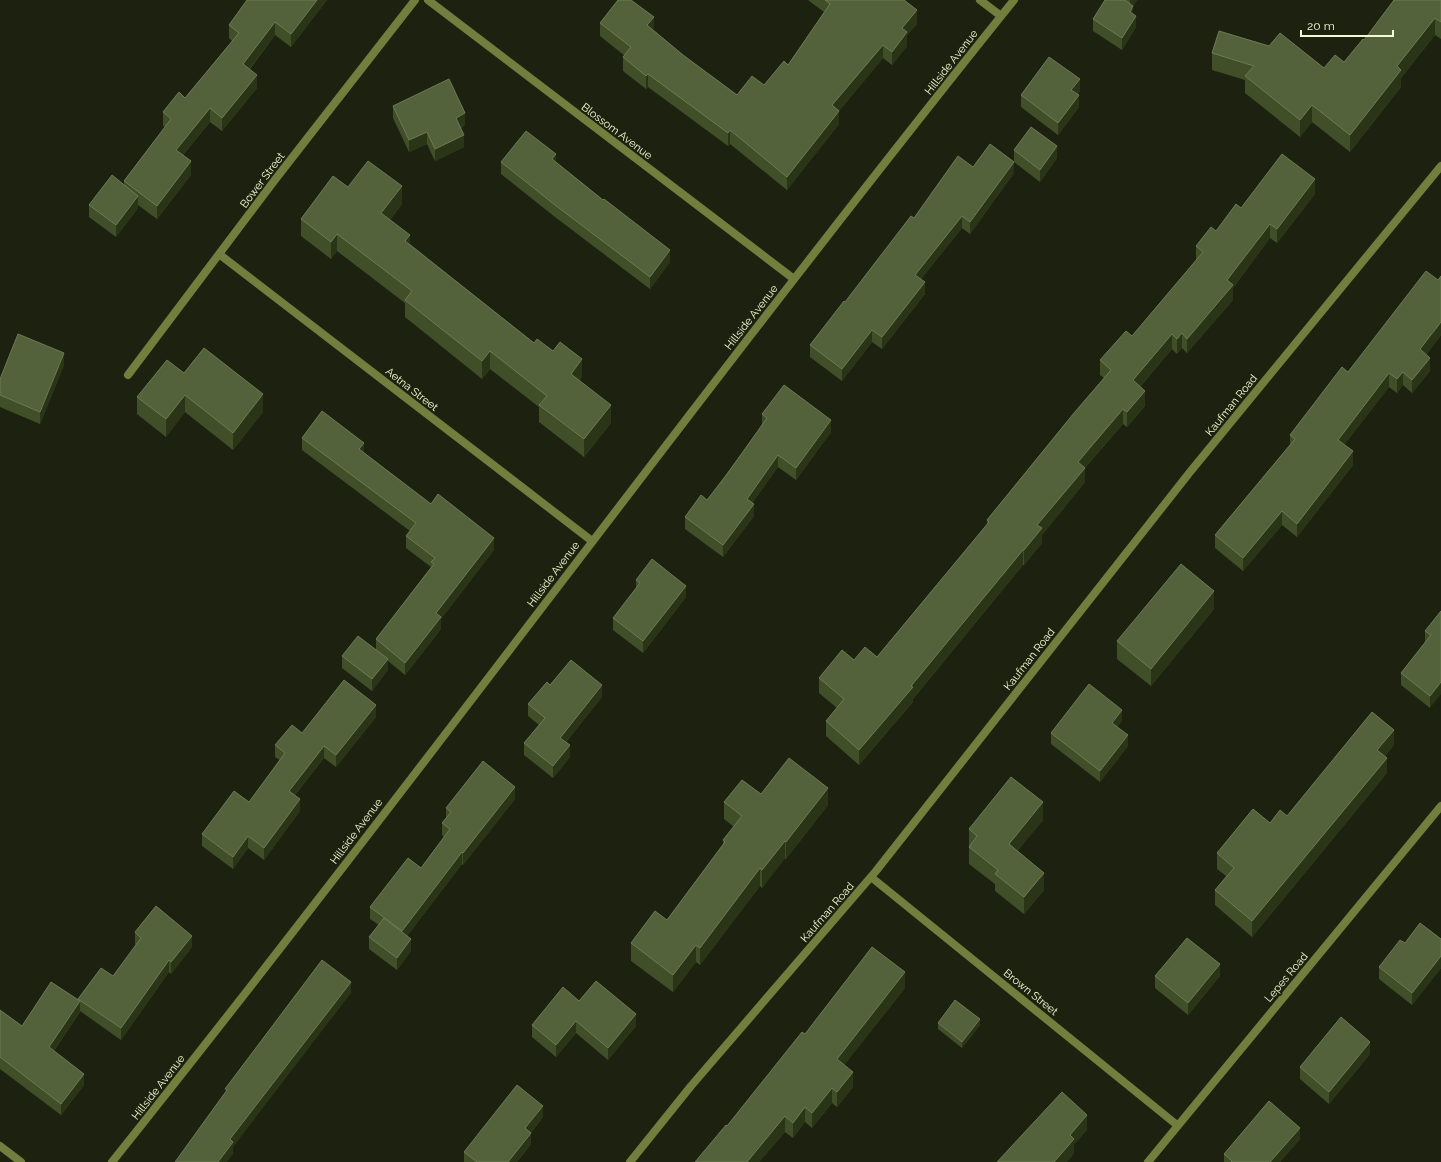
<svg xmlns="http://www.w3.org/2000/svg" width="1441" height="1162" viewBox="0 0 1441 1162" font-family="Raleway,sans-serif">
	<rect width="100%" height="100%" fill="#1c220f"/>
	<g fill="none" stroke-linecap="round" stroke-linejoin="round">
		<path stroke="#717e3d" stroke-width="8" d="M428,0L794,279
			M980,0L1001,16
			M219,254L592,541
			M128,375L274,181L415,0
			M871,877L1177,1125
			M0,1146L21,1162
			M112,1162C418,779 707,382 1014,0
			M630,1162L691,1086L876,871L1190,472L1441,166
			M1148,1162L1441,806"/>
	</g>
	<path fill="#414f29" d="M247,0H327L291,47L275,35L250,69L257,88L222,131L210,122L183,155L191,175L157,219L138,205V208L116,237L89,217V205L124,184V181L165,127L163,126V112L185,98L232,41L229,38V25Z
		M808,0H904L917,24L907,35V46L892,65L883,58L839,111V124L787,190L730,144L728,146L648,87L646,89L623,71V57L625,56L600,36V23L653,30L683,55L737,95L764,85L788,65L824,12Z
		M1105,0H1137L1133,6V14L1136,27L1122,50L1093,31V19Z
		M1441,0V39L1435,35L1401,78V87L1350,152L1312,122L1300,137L1245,93V80L1212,70V53L1324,68L1344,62L1364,40Z
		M1080,91L1077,94L1079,107L1058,135L1021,107V95Z
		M393,106L465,125L461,128L464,147L435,161L427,144L409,152L393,118Z
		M1014,150L1057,158L1040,182L1014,162Z
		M501,162H556L603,200L670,262L650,289L555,217L501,174Z
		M973,167L1014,173L970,234L962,228L921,279L925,294L882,349L872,342L842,381L810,357V345L914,218Z
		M348,187L402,204L390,220L410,244L534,343L582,376L579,381L611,423L584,457L539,422V407L490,369L482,379L405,317V303L337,251L331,259L301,236V219Z
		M1315,194L1277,243L1270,238L1233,288V300L1187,353L1182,348L1177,354L1172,349L1140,387L1145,406L1127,427L1123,424L1085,468V482L1042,535V543L1024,565H1023L913,699V702L859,765L826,736V721L837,708L819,693V678L854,660L877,657L987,525V520L1074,414V413L1104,378L1100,375V360L1132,336L1196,261V246L1216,231L1241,208Z
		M1441,276V335L1426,355L1430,371L1412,393L1403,385L1397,393L1389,387L1344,445L1353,465L1297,537L1282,525L1243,571L1215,548V535L1290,445V435L1348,372L1438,280Z
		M64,365L40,424L0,407V379Z
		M184,373L263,412L233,450L185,412L166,437L137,414V397Z
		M762,414L831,432L796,480L778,467L752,503L754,516L723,557L685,529V517L707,500L762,426Z
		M302,438L364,453L431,504L494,550L441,619V629L405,675L388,661V670L372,691L342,668V656L376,649V639L431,567L406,548V536L410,531L302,450Z
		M636,580L686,597L643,653L613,630V618L636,589Z
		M1214,609L1151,686L1117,659V641Z
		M1441,611L1430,708L1401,685V673L1425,642V631Z
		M550,685L602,697L566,742L570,757L553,778L524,755V743L539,725L528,716V704Z
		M376,717L336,767L324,758L295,795L300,811L264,860L248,848L233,869L202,846V834L249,802L280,760L275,757V745L302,733Z
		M1122,721L1117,727L1128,746L1100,782L1051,744V733Z
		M1394,745L1385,756L1387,773L1252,937L1215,905V890L1226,876L1217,869V853L1270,823L1287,816Z
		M761,794L828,805L786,859L785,858L762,888L760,886L700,965L696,962L673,992L631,961V943L667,920L723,844V840L734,827L724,819V802Z
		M515,799L463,865L462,864L407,936L411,951L397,970L369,949V937L379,925L370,919V907L421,868L444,837L442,835V823L446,818V808Z
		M1043,820L1017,851L1044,890L1024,914L995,891V884L969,864V829Z
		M135,932L192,947L171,974L169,972L121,1040L80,1011V1012L54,1051L84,1085L61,1115L0,1069V1010L22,1026L78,1000V999L113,976L136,945L135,944Z
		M1441,939V968L1412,1005L1379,979V967L1405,943Z
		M1155,976H1220L1188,1015L1155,988Z
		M905,988L844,1065L853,1087L837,1107L832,1103L812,1128L805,1122L793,1138L785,1132L759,1162H695L727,1126L805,1034Z
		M579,1001L636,1026L608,1060L576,1033L556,1057L532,1037V1025Z
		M938,1023L980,1025L962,1048L938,1029Z
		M1370,1054L1329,1104L1300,1079V1067Z
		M543,1117L531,1133V1144L517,1162H464V1152Z
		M1300,1139L1280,1162H1224V1154Z"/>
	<path fill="#2a3517" d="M317,0H327L291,47V34Z
		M1130,0H1137L1130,11Z
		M1133,6V18L1130,12Z
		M917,10V24L907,35V46L892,65V52L902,28Z
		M1136,16V27L1122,50V38Z
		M654,17V30L647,25Z
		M1435,18V35L1401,78V87L1350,152V135L1397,66Z
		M275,22V35L243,77V64Z
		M883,45V58L839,111V124L787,190V177L832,105Z
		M648,74V87L646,89V76Z
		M257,75V88L222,131V118Z
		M1080,79V91L1071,102V90Z
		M1079,95V107L1058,135V123Z
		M1312,105V122L1300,137V120Z
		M210,108V122L176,163V150Z
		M465,113V125L456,130V118Z
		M730,130V144L728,146V133Z
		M427,132V144L409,152V140Z
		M464,135V147L435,161V149Z
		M1057,146V158L1040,182V170Z
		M556,154V166L552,159Z
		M191,161V175L157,219V206Z
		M1014,162V173L970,234V222Z
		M1315,179V194L1277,243V229Z
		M402,186V204L381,231V213Z
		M138,196V208L116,237V225Z
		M962,216V228L915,287V275Z
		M1270,224V238L1233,288V300L1187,353V339L1227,280Z
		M337,234V251L331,259V242Z
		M410,235V252L405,241Z
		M670,250V262L650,289V277Z
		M925,282V294L882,349V337Z
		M1441,322V335L1420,363V349Z
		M872,330V342L842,381V369Z
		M1182,333V348L1177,354V339Z
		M1172,334V349L1133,395V380Z
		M490,351V369L482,379V361Z
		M64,353V365L40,424V412Z
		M1430,358V371L1412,393V380Z
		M582,359V376L571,391V374Z
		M1403,372V385L1397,393V379Z
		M1389,373V387L1338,453V440Z
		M1145,391V406L1127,427V412Z
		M263,394V412L233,450V433Z
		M185,395V412L166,437V419Z
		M611,405V423L584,457V439Z
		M1123,409V424L1085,468V482L1042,535V543L1024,565V550L1037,525L1078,462Z
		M831,420V432L796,480V468Z
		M364,443V455L359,449Z
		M1353,451V465L1297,537V524Z
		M778,455V467L747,511V499Z
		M754,504V516L723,557V545Z
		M1282,511V525L1243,571V558Z
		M494,538V550L441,619V629L405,675V663L436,613Z
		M1023,550V565L913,699V702L859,765V750Z
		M686,586V597L643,653V641Z
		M1214,591V609L1151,686V669Z
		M388,659V670L372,691V679Z
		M1441,682V694L1430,708V696Z
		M602,685V697L560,749V738Z
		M376,705V717L336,767V755Z
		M1122,710V721L1112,734V723Z
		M1394,730V745L1377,766V750Z
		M1128,735V746L1100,782V771Z
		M570,745V757L553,778V766Z
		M324,746V758L289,802V791Z
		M1387,758V773L1252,937V921Z
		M515,787V799L463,865V853Z
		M828,788V805L786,859V842Z
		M300,799V811L264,860V848Z
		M1043,802V820L1009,862V844Z
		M248,836V848L233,869V857Z
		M785,841V858L762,888V870Z
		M462,852V864L402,943V931Z
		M760,868V886L700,965V948Z
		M1044,873V890L1024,914V897Z
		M192,936V947L171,974V962Z
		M411,939V951L397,970V958Z
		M696,945V962L673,992V975Z
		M1441,956V968L1412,1005V993Z
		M169,960V972L121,1040V1028Z
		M1220,964V976L1188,1015V1003Z
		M905,972V988L837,1074V1059Z
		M351,982V993L233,1147V1154L227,1162H218L230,1139Z
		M80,1001V1012L49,1058V1047Z
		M636,1014V1026L608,1060V1048Z
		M980,1019V1025L962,1048V1042Z
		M576,1021V1033L556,1057V1045Z
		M1370,1042V1054L1329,1104V1092Z
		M853,1072V1087L837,1107V1092Z
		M84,1074V1085L61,1115V1104Z
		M832,1088V1103L812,1128V1113Z
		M543,1106V1117L531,1133V1144L517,1162H508L525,1128Z
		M805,1107V1122L793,1138V1123Z
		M1087,1115V1130L1074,1145V1154L1067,1162H1054L1070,1135Z
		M785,1116V1132L759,1162H747Z
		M1300,1128V1139L1280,1162H1270Z"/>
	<path fill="#54623b" stroke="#6d7a53" d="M247,0H317L291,34L275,22L243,64L257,75L222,118L210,108L176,150L191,161L157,206L124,181L171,119L163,112L179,92L185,98L239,33L229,25Z
		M618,0H631L654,17L647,25L683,55L737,95L752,76L764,85L784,61L788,65L830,4L825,0H904L917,10L902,28L907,32L892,52L883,45L832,105L839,111L787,177L730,130L728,133L648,74L646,76L623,57L631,47L600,23Z
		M1105,0H1125L1133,6L1130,12L1136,16L1122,38L1093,19Z
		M1394,0H1441V22L1435,18L1397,66L1401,70L1350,135L1312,105L1300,120L1245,76L1254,66L1212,53L1219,31L1269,46L1280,33L1324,68L1335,55L1344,62L1363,39L1364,40Z
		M1049,57L1080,79L1071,90L1079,95L1058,123L1021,95Z
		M449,79L465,113L456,118L464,135L435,149L427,132L409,140L393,106Z
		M1031,127L1057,146L1040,170L1014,150Z
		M526,131L556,154L552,159L603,200L604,199L670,250L650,277L555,205L501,162Z
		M990,144L1014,162L970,222L962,216L915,275L925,282L882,337L872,330L842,369L810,345L844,301L845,302L911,216L914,218L958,156L973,167Z
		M1282,154L1315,179L1277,229L1270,224L1227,280L1233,285L1187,339L1182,333L1177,339L1172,334L1133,380L1145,391L1127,412L1123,409L1078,462L1085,468L1037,525L1042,528L1024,550H1023L911,686L913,687L859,750L826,721L844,699L819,678L842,650L854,660L865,647L877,657L989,522L987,520L1074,413L1111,370L1100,360L1126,331L1132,336L1203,252L1196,246L1211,227L1216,231L1236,204L1241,208Z
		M368,161L402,186L381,213L410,235L405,241L534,343L537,339L553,351L560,342L582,359L571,374L611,405L584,439L539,405L547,396L490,351L482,361L405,300L412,291L337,234L331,242L301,219L333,176L348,187Z
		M112,175L138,196L116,225L89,205Z
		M1426,271L1438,280L1441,276V322L1420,349L1430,358L1412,380L1403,372L1397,379L1389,373L1338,440L1353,451L1297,524L1282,511L1243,558L1215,535L1295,439L1290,435L1342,367L1348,372Z
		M18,334L64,353L40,412L0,395V379Z
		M204,348L263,394L233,433L185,395L166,419L137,397L167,360L184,373Z
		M784,385L831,420L796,468L778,455L747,499L754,504L723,545L685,517L701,495L707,500L725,477L767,418L762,414Z
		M322,411L364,443L359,449L431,504L438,494L494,538L436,613L441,617L405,663L376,639L434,564L431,562L435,558L406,536L416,523L302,438Z
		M652,559L686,586L643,641L613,618L640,583L636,580Z
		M1181,564L1214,591L1151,669L1117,641Z
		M1441,611V682L1430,696L1401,673L1431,635L1425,631Z
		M358,636L388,659L372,679L342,656Z
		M571,660L602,685L560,738L570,745L553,766L524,743L545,718L528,704L547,682L550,685Z
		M344,680L376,705L336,755L324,746L289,791L300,799L264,848L248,836L233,857L202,834L234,791L249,802L285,753L275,745L292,725L302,733Z
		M1089,684L1122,710L1112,723L1128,735L1100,771L1051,733Z
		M1372,712L1394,730L1377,750L1387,758L1252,921L1215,890L1234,868L1217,853L1253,809L1270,823L1280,810L1287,816Z
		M789,758L828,788L786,842L785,841L762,870L760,868L700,948L696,945L673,975L631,943L655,911L667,920L725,842L723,840L742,816L724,802L742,780L761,794Z
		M483,761L515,787L463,853L462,852L402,931L370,907L408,858L421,868L450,829L442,823L451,812L446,808Z
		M1011,777L1043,802L1009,844L1044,873L1024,897L995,874L998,870L969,847L977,836L969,829Z
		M156,906L192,936L171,962L169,960L121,1028L78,999L101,968L113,976L141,938L135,932Z
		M384,918L411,939L397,958L369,937Z
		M1420,923L1441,939V956L1412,993L1379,967L1400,940L1405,943Z
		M1187,938L1220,964L1188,1003L1155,976Z
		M872,947L905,972L837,1059L853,1072L837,1092L832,1088L812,1113L805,1107L793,1123L785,1116L747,1162H695L726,1125L727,1126L802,1032L805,1034Z
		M322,960L351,982L230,1139L233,1142L218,1162H175L227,1090L225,1089Z
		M596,981L636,1014L608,1048L576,1021L556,1045L532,1025L563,987L579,1001Z
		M51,982L80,1001L49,1047L84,1074L61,1104L0,1057V1010L22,1026Z
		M955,1000L980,1019L962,1042L938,1023Z
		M1341,1017L1370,1042L1329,1092L1300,1067Z
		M517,1085L543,1106L525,1128L531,1133L508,1162H477L464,1152Z
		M1062,1092L1087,1115L1070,1135L1074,1139L1054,1162H997Z
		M1269,1101L1300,1128L1270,1162H1231L1232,1161L1224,1154Z"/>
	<g text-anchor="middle" stroke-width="4" stroke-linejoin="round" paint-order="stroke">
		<g font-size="11" fill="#f1fcd2" stroke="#1c220f">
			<text transform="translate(951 62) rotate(-52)" y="4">Hillside Avenue</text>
			<text transform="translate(617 131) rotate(37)" y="4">Blossom Avenue</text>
			<text transform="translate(262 180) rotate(-53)" y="4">Bower Street</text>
			<text transform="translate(751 317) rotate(-52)" y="4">Hillside Avenue</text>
			<text transform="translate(412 389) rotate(38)" y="4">Aetna Street</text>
			<text transform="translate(1231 405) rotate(-51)" y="4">Kaufman Road</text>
			<text transform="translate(553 574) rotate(-53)" y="4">Hillside Avenue</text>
			<text transform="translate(1029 659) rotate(-52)" y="4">Kaufman Road</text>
			<text transform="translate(356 831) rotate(-53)" y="4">Hillside Avenue</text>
			<text transform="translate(827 912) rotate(-49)" y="4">Kaufman Road</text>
			<text transform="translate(1286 977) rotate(-50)" y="4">Lepes Road</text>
			<text transform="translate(1031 992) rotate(39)" y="4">Brown Street</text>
			<text transform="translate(158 1087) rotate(-52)" y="4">Hillside Avenue</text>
		</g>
	</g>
	<path d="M1301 30v6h92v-6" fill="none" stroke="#f1fcd2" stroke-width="2"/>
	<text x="1307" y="30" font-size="12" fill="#f1fcd2" stroke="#1c220f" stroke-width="3" paint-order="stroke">20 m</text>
</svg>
